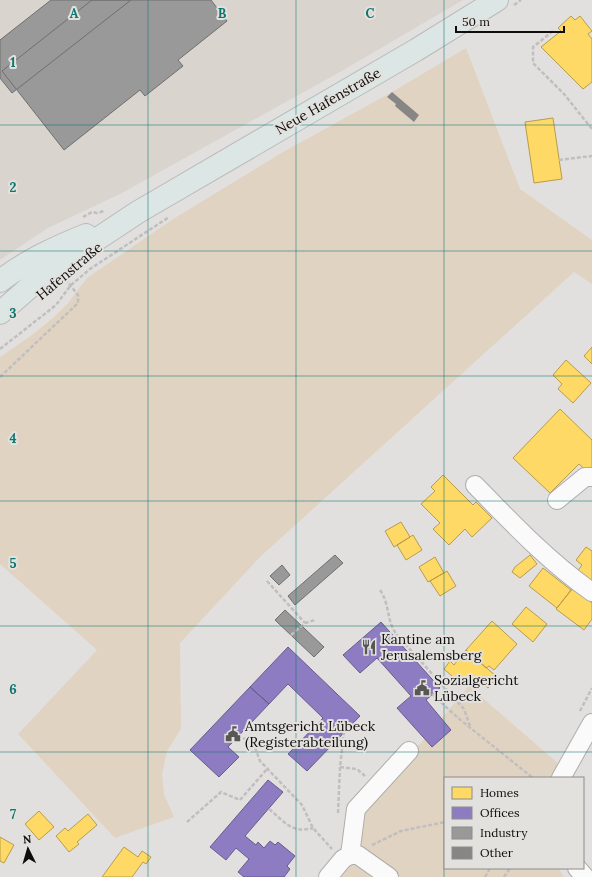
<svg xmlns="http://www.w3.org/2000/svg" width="592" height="877" viewBox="0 0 592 877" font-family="Lora,serif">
	<rect width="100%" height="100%" fill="#e2e0de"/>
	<path fill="#d9d4cd" d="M0,0H463L340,72L122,193L48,228L0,260Z"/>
	<path fill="#e1d3c2" d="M466,48L520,189L592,240V284L574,272L259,558L180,643L181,729L167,751L162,774L164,794L174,817L115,838L18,734L97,650L0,564V357L32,335L54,317L68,303L87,278L173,219L283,152L392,92Z
		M469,686L561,766L554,778H445V868H558L564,877H400L342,836Z
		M354,865L367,869L379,877H335L342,869Z"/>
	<path fill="#ffd966" stroke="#b79c4b" d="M571,16L575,20L580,16L592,31L588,34L592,39V82L583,89L541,47L561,31L558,28Z
		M553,118L562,179L534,183L525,122Z
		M592,347V364L584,356Z
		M566,360L591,383L573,403L558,389L562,384L553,375Z
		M560,409L592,440V468L588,472L579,464L550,493L513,458Z
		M443,475L473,505L476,502L492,518L472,537L465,529L449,545L433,529L440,523L421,504L435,491L431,487Z
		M401,522L410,537L394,547L385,531Z
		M413,535L422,550L406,560L397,545Z
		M586,547L592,551V585L576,573L582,565L576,560Z
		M530,555L537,564L520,578L512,572L515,567Z
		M435,557L444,573L428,582L419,567Z
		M543,568L571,590L557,608L529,586Z
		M447,571L456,586L440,596L430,581Z
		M573,588L592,603V619L584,630L556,609Z
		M526,607L547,624L533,642L512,624Z
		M492,621L517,644L494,670L489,666L486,668L466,650Z
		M466,650L497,677L488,688L479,680L473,687L466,682L462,685L444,669L450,661L454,665Z
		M39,811L54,827L39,840L25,824Z
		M88,814L97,825L77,842L79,844L69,852L56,836L65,828L68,831Z
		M0,837L14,845L4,863L0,861Z
		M124,847L138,857L142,851L151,857L146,864L143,862L132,877H102Z"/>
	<path fill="#8e7cc3" stroke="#685b8c" d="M381,622L440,688L426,700L451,730L432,747L397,708L411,696L377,658L360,673L343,655Z
		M288,647L360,716L307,771L288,754L323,718L288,684L269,704L250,687Z
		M250,687L269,704L228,747L239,757L219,777L190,750Z
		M268,780L283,792L245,836L256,845L258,842L264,848L270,841L275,845L278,842L295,856L287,866L290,869L284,877H244L238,872L249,859L236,848L226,860L210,847Z"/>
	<path fill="#999" stroke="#6f6f6f" d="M51,0H131L12,93L0,78V40Z
		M92,0H211L227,21L178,60L183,66L145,96L140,90L64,150L2,71Z
		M335,555L343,563L295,605L288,596Z
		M282,565L290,575L279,585L270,576Z
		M285,610L324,647L314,657L275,620Z"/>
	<path fill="#878684" d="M392,92L419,115L414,122L395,106L396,104L387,97Z"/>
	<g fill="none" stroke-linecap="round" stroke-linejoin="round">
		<g stroke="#afadac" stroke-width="20">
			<path id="minor" d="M475,485C512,523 549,562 592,592
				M557,500L585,477H592
				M561,778L592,723
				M350,855L356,809L409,751
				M577,868L585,877
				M328,877L343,859L350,855H358L389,877"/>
		</g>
		<g stroke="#bbbab9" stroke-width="24">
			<path id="major" d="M0,281C28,260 54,248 86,235
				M0,313L32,285L55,267L138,212L416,50L497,0"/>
		</g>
		<path stroke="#c0bfbe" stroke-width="2.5" stroke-dasharray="4 2" stroke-linecap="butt" d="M514,5L521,0
			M553,31L533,47V63L564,94L592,129
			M559,160L592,156
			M83,217L92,212L97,213L104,211
			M0,349L56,305L71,285L90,269L169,217
			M0,377L78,303V295L66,280
			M267,581L305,623
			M380,590C390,604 386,621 397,635L395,637
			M291,635L305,623L315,620
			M397,635L464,709L470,726
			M432,694L458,718L533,778
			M580,711L592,688
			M237,738L252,739L260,761L302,805L313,828L332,849
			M340,767L357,769L365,776
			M269,809C284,821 291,834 313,828
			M338,813L340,767L344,732
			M187,822L221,792L240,800L267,769
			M372,845L401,831L445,822
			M485,877L490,868
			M504,877L510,868"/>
		<use href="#minor" stroke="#fbfafa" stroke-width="18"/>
		<use href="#major" stroke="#dce6e4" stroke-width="22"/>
	</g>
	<path fill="none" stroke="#0f766e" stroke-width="1" stroke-opacity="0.55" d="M148,0V877M296,0V877M444,0V877M0,125H592M0,251H592M0,376H592M0,501H592M0,626H592M0,752H592"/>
	<defs>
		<g id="restaurant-bare" transform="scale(1.2)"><path d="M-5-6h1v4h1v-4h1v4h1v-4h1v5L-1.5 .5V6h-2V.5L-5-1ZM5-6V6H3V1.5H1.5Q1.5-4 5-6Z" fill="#585756" stroke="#e3e1dd" stroke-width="2.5" paint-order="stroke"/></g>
		<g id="civic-bare" transform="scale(1.2)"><path d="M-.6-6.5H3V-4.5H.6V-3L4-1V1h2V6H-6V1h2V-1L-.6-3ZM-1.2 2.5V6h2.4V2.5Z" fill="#585756" stroke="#e3e1dd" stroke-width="2.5" paint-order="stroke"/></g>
	</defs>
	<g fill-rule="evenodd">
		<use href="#restaurant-bare" x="369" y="647"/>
		<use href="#civic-bare" x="422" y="688"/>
		<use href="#civic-bare" x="233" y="734"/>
	</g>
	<g text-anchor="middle" stroke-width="4" stroke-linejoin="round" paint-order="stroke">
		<g font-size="14" fill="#0e0d0c" stroke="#e3e1dd">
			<text transform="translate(328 101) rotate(-30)" y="5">Neue Hafenstraße</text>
			<text transform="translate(69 271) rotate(-40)" y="5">Hafenstraße</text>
		</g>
		<g font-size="14" fill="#0e0d0c" stroke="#e3e1dd" text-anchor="start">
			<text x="381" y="644">Kantine am<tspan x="381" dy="16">Jerusalemsberg</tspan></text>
			<text x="434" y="685">Sozialgericht<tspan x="434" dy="16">Lübeck</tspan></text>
			<text x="245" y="731">Amtsgericht Lübeck<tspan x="245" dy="16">(Registerabteilung)</tspan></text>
		</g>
	</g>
	<g font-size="13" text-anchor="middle" font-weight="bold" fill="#0f766e" stroke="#e3e1dd" stroke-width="4" stroke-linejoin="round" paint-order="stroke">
		<text x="74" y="18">A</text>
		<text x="222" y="18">B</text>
		<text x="370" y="18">C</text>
		<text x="13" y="67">1</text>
		<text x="13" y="192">2</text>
		<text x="13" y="318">3</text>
		<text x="13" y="443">4</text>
		<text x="13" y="568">5</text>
		<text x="13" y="694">6</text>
		<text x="13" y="819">7</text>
	</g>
	<rect x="444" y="777" width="140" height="92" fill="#e3e1dd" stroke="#8e8c89"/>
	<rect x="452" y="787" width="20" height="12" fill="#ffd966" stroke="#8e8c89"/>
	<text x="480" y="797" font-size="12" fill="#0e0d0c">Homes</text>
	<rect x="452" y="807" width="20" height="12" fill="#8e7cc3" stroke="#8e8c89"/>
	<text x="480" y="817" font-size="12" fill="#0e0d0c">Offices</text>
	<rect x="452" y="827" width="20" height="12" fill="#999999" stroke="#8e8c89"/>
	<text x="480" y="837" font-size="12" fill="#0e0d0c">Industry</text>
	<rect x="452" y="847" width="20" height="12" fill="#878684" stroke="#8e8c89"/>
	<text x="480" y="857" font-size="12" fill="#0e0d0c">Other</text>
	<g transform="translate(28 849) rotate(355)" stroke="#e3e1dd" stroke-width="3" paint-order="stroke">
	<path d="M0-3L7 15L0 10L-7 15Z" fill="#0e0d0c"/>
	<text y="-6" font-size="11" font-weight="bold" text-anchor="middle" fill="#0e0d0c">N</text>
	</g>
	<path d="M456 26v6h108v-6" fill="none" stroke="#0e0d0c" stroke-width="2"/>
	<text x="462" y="26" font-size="12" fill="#0e0d0c" stroke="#e3e1dd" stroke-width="3" paint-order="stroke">50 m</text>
</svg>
